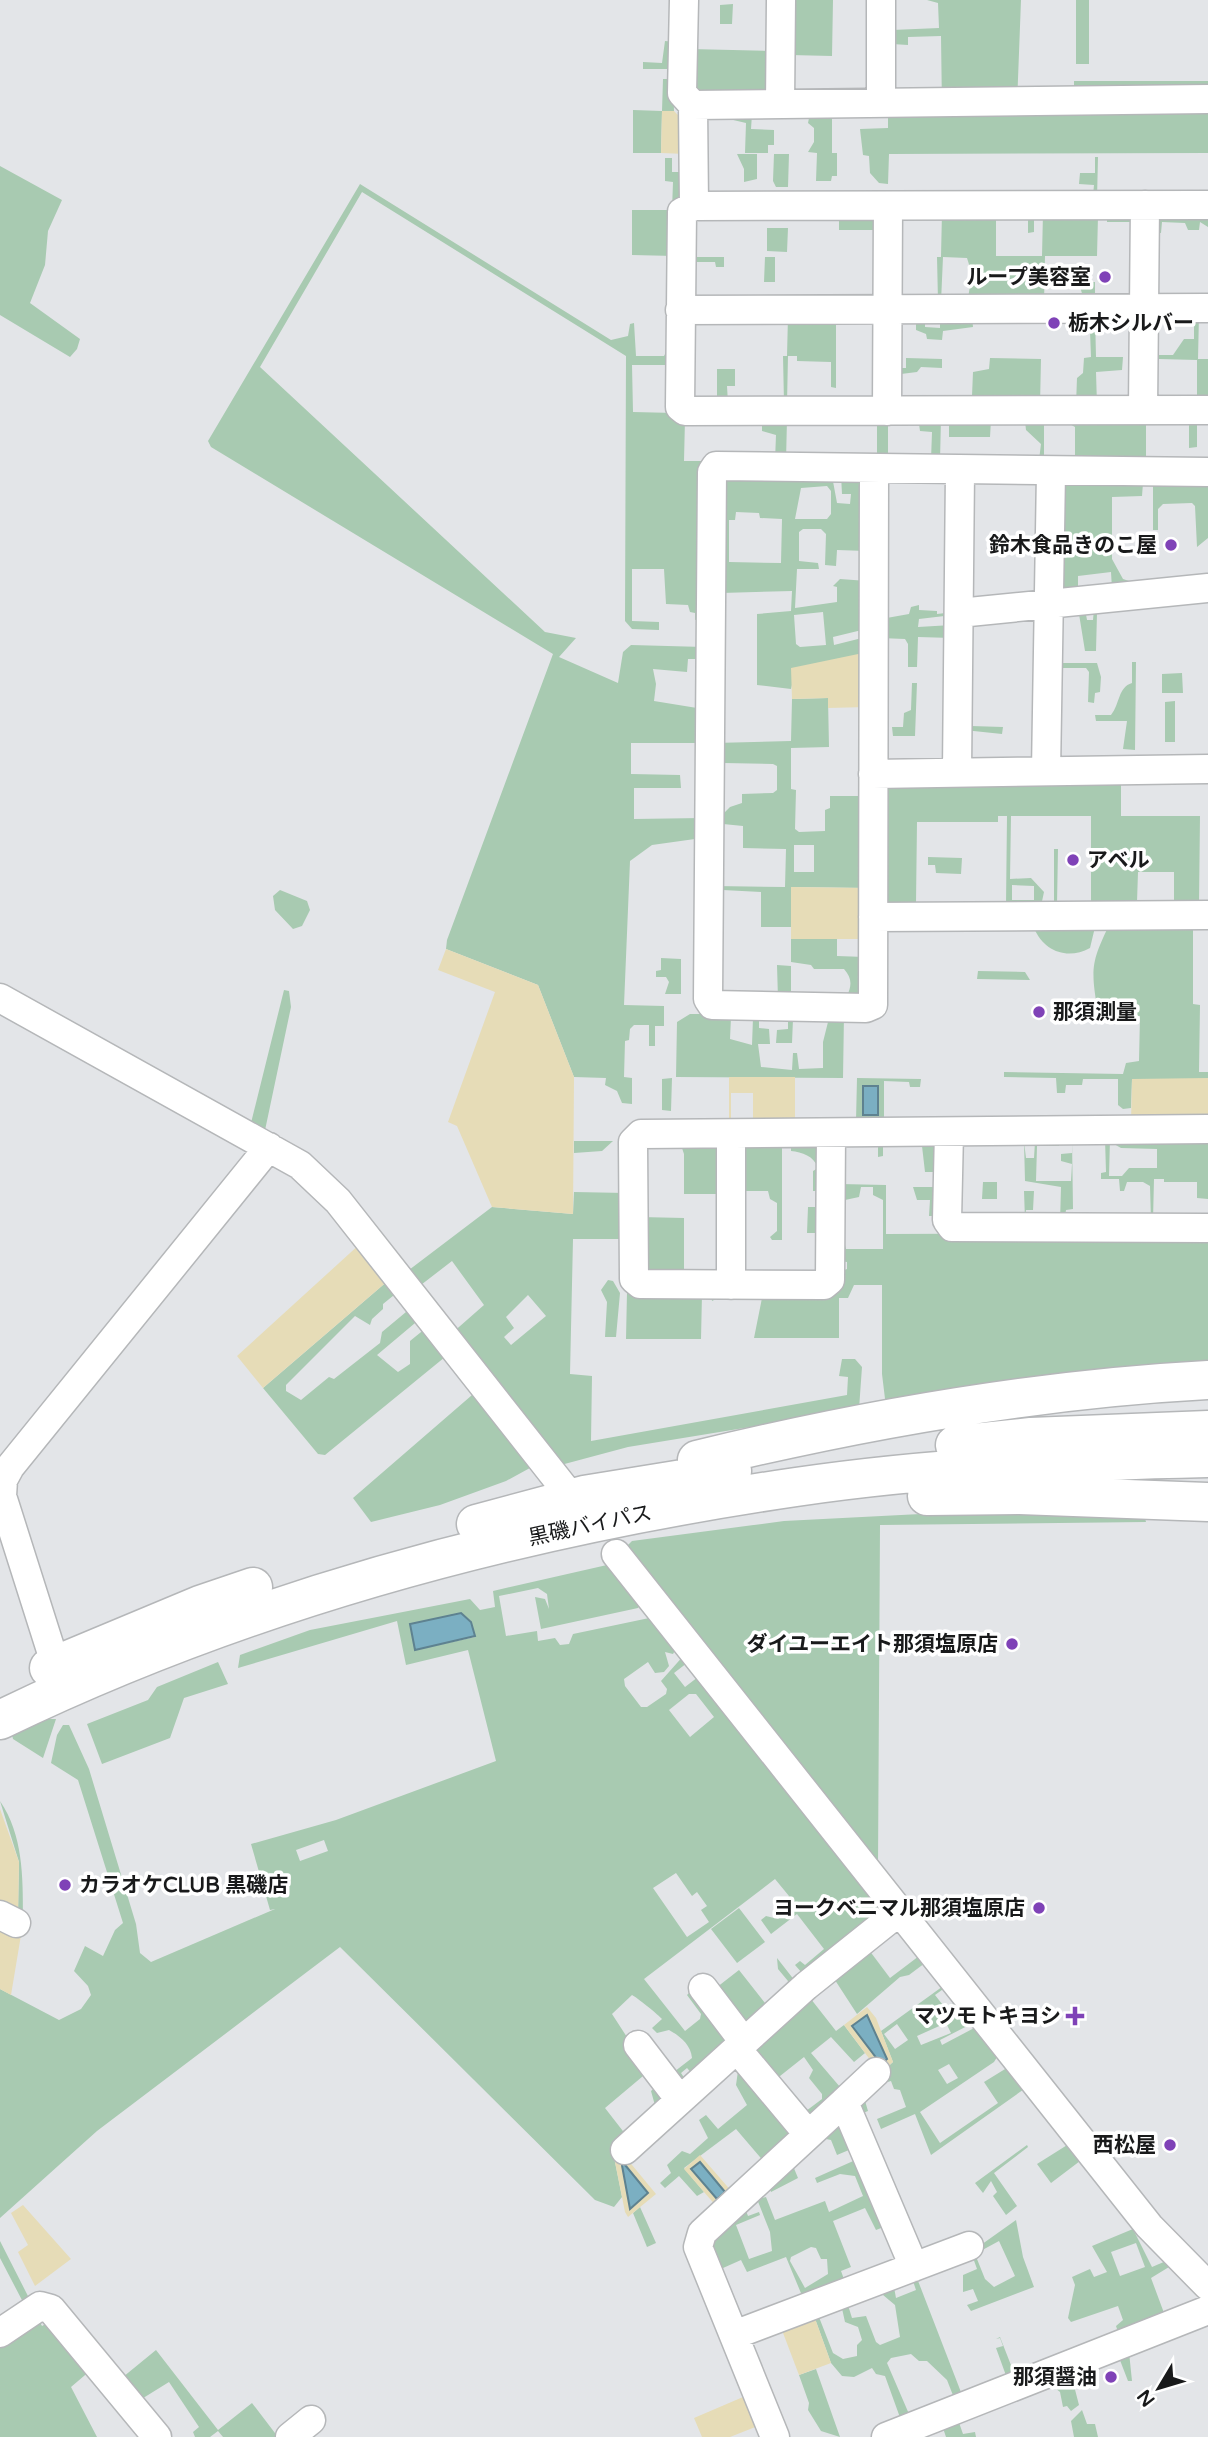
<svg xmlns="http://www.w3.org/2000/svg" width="1208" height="2437" viewBox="0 0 1208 2437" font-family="'Varela Round','Noto Sans JP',sans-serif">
	<rect width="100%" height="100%" fill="#e3e5e8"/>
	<path fill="#a8cab1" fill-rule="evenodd" d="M790,0H833L832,56L790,55Z
		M927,0H1021L1017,105L1208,109V153L889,154L888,184L879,183L870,173L869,156L863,155L860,129L888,128V114L942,108L941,36L908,37V45L892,44V30L939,28L938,3Z
		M1076,0H1089V64H1076Z
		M733,4L732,24H720V5Z
		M665,41L674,42L673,69H643V62L662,63Z
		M690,49L772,51V89L762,98L700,97L690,87Z
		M663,79H673L674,111H662L661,153H633V110L662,111Z
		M1074,81H1208V93L1074,94Z
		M730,114H752L751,129L774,130V145H768V153H745L746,123L729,119Z
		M809,118H832V153H837V176H832L831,181H816L817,153L808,152L814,142V128L808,123Z
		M737,154H757V179L744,182V169Z
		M774,154H789L788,187H776L773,181Z
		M1095,157H1098L1097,199L1093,195L1094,185L1079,184L1080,173H1095Z
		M665,158H672V172H687L675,256L632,255V210H672L673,182L665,181Z
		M0,166L62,200L48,231L45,265L30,303L80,339L77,349L70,357L0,315Z
		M360,184L611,340L628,336L630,324L634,323L636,356H664L667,350L673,365H632L633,412L675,413L685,419L684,461H705L703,618L695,620V613L690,612L688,605L666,604L664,569H632V621L659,622V630L632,629L625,621L626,356L362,192L260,367L545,632L576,638L559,657L618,683L623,652L631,645L704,647V659H688L687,672L653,669L656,684L654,701L697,708L703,743H631V774L680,775L681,788H634V819L702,818V838L652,845L630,861L624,1005L664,1006V1026H655V1046H649V1025H634L630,1029L629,1040L625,1041L624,1077L632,1078V1104L622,1103L617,1091L605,1085L606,1078L574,1077L538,985L446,949L447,940L553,654L211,447L208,441Z
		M1208,211V227L1200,222L1199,230H1188L1185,223L1162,222L1161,233L1152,232V216Z
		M839,212L878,213L881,230H839Z
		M942,212L1034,216V232L1028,233V217L996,216V256H1042L1043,213L1137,212L1141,222H1107V215L1098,216L1097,256H1045L1044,303L968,298L972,274L967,258L943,257L941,302L938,301L937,257H941Z
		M767,228H788L787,252L767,251Z
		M688,257H724V267H716L715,262H688Z
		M765,257H775V282H764Z
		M1085,275L1086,282H1095V302L1083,297L1077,276Z
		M1199,314L1198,359H1208V404H1197V360L1159,359V355H1173L1184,339H1194V318Z
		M1095,315L1096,357H1123L1122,370L1096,372L1097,405H1076L1077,378L1083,373L1084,358L1091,357L1090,331L1083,322Z
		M788,316H836V388L831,387V362L797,361V356H788L787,403H784L783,356H787Z
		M916,317H925V327L940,328V317H972L973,327L943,331L942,340L927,339L926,334L916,330Z
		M906,358L942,359V368L921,367L917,372L901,374L894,368H906Z
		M990,358L1041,359L1040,405L972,396L973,372L989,369Z
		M717,369H735V386H727L728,403H717Z
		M949,417L1146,418V465L1075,463V427L1068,423L1044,424V465L1039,460L1041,444L1026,430L1025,421L991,420L990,437H949Z
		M941,418L940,461L931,460L932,432L920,431L919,424Z
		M1189,418H1197V447L1189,448Z
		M787,419L786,461H775L776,435L762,431V424Z
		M888,419V462H885V453H877V421Z
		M841,475L860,476L867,551L837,550L836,566L825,565L826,534L821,529H803L799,532V561L818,563L819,569H797L795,608L837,602V587L833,586L840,579L867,581L866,629L833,637L834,645L862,638L867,689L792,685L791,689L757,685V614L791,611L792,591L721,593L716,477L832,476L837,503L850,504L851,494H842ZM827,486L831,491V514L827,519H795L801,488ZM736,512L759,513L760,518L782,519L781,563L729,562V520H735ZM823,612L826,645L800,647L796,644L794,615Z
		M1065,483H1143L1142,496L1112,497V559L1123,579L1129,581V586L1112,589L1111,572L1078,576V593L1061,596L1057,489Z
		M1153,483H1208V538L1197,547L1195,506L1192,503L1163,504L1158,509V530H1153Z
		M919,605V610L937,611V614L954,612L953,615L919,619L918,627L952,625V638L918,637L917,667H908V644L905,639L880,638L881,619L909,614L911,607Z
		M1085,609L1087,620H1093L1094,609L1097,613L1096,651H1085L1079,614Z
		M1132,662H1136L1135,750L1123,749L1127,721H1096L1095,715H1111C1120,704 1118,687 1132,683Z
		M1061,663H1097L1101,677L1100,692L1095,693L1094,703L1088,702L1089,672L1086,668H1057Z
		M1182,673L1183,693H1162V674Z
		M912,683H917L915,736H893L892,727H903L904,713L911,710Z
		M828,698L829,747L791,748V789L796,790L795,829L799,832L825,831V810L830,808V796H868V888L791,887V927H761V892L723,890L722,893L714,886L785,887L786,849L743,848V826L723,824V814L730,807L742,803V794L773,793L777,790V766L773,764L724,763L714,743L791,741L792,699ZM794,845H814V872H794Z
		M1175,701V742H1165V702Z
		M971,726L1003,727L1002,734L964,730Z
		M891,779L1121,784V816H1200L1199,904H1174V872H1138L1137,902H1091V816H1011L1010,879L1031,878L1044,892L1041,906L1006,905L1007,816H998V822H917L916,903H889L882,894L881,789ZM1012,885L1034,886V900H1012Z
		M1054,849H1058L1057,904L1054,903Z
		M928,857L962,858L961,874L936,873L935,865H928Z
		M280,890L307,901L310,910L302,926L293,929L275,910L273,896Z
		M889,922L1096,923L1090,948C1068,960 1044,952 1034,928L893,927L885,935L883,1014H878L880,931Z
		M1110,923L1193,925V1004L1200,1005L1199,1072H1208V1084L1132,1079L1131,1108L1123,1109L1118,1105V1079H1083L1082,1085H1066L1065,1093H1057L1056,1078L1004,1077V1072L1123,1074L1126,1063L1139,1061L1140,1016L1111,1017L1097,1006C1090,966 1093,959 1110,923Z
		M791,939H837V956L865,957V997L778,999L777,965L791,966V998L847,996C852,985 852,978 844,969H814L811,965L791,962Z
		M661,958L681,959V994H665L669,982L666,977H656V971L661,970Z
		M978,971L1025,972L1030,980L977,979Z
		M284,990L289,991L291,1007L264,1135L250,1127Z
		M690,1014H759V1028L769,1029L770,1044H758L761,1067L792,1070L793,1053H797L799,1069L823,1068V1042L830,1014H844L843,1078L676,1077L677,1022ZM731,1017L753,1018L752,1045L730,1039Z
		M788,1014L793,1019L792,1043H776L777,1030L788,1029Z
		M672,1078L671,1111L662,1110V1079Z
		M857,1078L921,1079L920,1087H910L909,1082L884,1081V1121H856Z
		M1208,1138V1218V1199L1197,1198V1182H1164V1179H1154L1153,1220H1151L1150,1186L1143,1182H1127L1124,1191H1120L1119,1179H1101V1173L1106,1172L1105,1139H1110L1109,1176H1122L1129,1168H1157V1149L1121,1148L1114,1144Z
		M791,1139L824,1148L823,1191H813V1171L818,1168C814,1156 802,1152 791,1151Z
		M1072,1139L1073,1209L1066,1210L1064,1223H1060L1061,1187L1025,1181L1024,1142L1026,1158H1034L1035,1142L1059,1141V1146H1037L1036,1181H1071L1072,1164L1061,1161V1154L1072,1153Z
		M721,1140L724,1194H684V1154L681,1145Z
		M782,1140V1240H772L770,1237L777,1231V1203L770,1199L768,1191H737L735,1145Z
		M878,1140L932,1143L937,1149L938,1172H925L922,1146L883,1142V1156L878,1157Z
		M574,1141H613L602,1151L574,1153Z
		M983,1182H997V1199H982Z
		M840,1184L886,1185V1234L1208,1233V1368L886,1407L882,1374V1285H854L848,1298H839V1338H754L762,1298H718L712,1301L711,1294L838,1293L839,1272L847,1269V1262L839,1261L840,1245H845L846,1249H883V1200L873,1195V1187H861L859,1197L845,1200V1234H840Z
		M913,1187H939L938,1216H929L930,1200H917Z
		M1024,1191H1034L1033,1210H1026L1025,1220Z
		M574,1192L626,1193V1239H573L570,1374L592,1376L591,1441L847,1395L848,1377L839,1376L842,1359H855L862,1367L859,1409L628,1447L557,1466L539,1463L506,1481L440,1505L371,1522L353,1498L479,1389L451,1334L484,1305L452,1261L417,1288L405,1273L492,1207L573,1214ZM528,1295L546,1316L511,1345L504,1337L514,1328L506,1317Z
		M808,1207H824L823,1233H807Z
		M640,1217L684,1218V1278L650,1276L641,1267Z
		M390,1279L399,1291L383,1304V1309L372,1319L370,1325L355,1316L286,1385V1391L301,1400L329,1377L334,1379L380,1343L382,1332L412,1307L421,1318L377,1355L398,1372L410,1364V1341L426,1328L445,1357L325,1455L318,1454L263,1388Z
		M608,1280L613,1281L620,1293L616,1337H605L607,1302L601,1290Z
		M627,1292L702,1294L701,1339H626Z
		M1036,1508L1145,1518L1146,1522L880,1525L878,1867L624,1549L632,1541L784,1521Z
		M607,1565H616L644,1600L638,1608L541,1629L535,1597L545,1599L549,1609L547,1594L538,1588L499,1596L506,1636L537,1631L538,1641L555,1638L560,1645L569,1644L573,1634L654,1617L678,1645L673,1654L665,1652L669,1666L664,1672L655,1673L648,1662L624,1679L625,1686L641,1707H647L666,1694L667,1689L661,1681L685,1654L882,1902L877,1916L808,1971L802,1973L795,1965L800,1961L805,1965L824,1949L797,1914L771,1934L761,1920L766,1916L778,1919L790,1910L786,1900L789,1896L775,1879L644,1979L685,2031L700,2019L701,2014L687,1995L691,1991L702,1999L730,2035V2044L694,2076L687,2068L681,2073L687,2082L683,2086L676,2084L670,2075L692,2058C691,2045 680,2036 669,2030L657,2033L652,2028L662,2019C660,2016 635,1996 632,1995L612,2014L649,2071L605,2108L626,2135L656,2109L651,2091L659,2084L668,2096V2102L613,2152L622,2197L614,2207L595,2200L340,1947L97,2131L0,2218V1989L59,2020L81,2009L91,1995L88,1986L74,1971L85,1946L103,1956L115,1930L123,1923L78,1780L51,1763L57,1735L63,1725H69L89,1769L136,1924L140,1953L151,1962L275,1909L270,1910L251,1844L336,1820L496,1761L468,1650L406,1665L397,1621L238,1668L240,1655L310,1630L470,1599L480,1610L495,1607L493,1591ZM461,1613L471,1621L475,1637L415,1650L410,1624ZM687,1663L698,1677L685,1687L674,1673ZM689,1694H696L714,1717L690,1737L669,1710ZM324,1840L328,1851L300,1861L296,1850ZM676,1873L692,1896L697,1892L707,1906L701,1910L709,1922L687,1937L653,1888Z
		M218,1662L228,1684L184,1698L170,1738L102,1764L87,1724L148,1700L157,1687Z
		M48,1719H56L43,1758L13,1739L12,1735Z
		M0,1801C23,1835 23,1876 23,1916L18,1915L19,1862Z
		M739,1908L765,1942L737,1963L711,1929Z
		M866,1946L890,1978L923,1953L929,1960L909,1975L900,1977L857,2014L833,1977Z
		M777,1958L795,1981L749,2027L712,1991L739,1970L765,2003L787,1986L788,1981L778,1969Z
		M946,1984L975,2022L940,2040L942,2045L978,2026L999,2054L994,2062L920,2112L940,2143L998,2103L984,2082L1010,2066L1027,2087L931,2155L915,2114L881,2129L877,2119L906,2107L900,2090L894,2089L891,2081L877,2085L863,2094L868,2111L858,2115L853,2104L855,2098L893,2062L881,2031ZM946,1987L956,2001L946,2009L935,1995ZM946,2023L951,2033L921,2045L917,2036ZM897,2024L908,2040L895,2049L884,2034ZM949,2064L958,2078L947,2084L938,2070Z
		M807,1994L836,2031L844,2025L865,2053L854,2062L831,2037L811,2053L846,2094L815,2121L802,2114L822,2099V2094L809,2078L813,2070L804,2057L775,2080L748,2048Z
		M738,2071L793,2130L766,2164L736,2129L684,2168L704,2192L697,2196L679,2176L665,2188L660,2183L671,2173L667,2165L682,2151L690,2154L708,2138L699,2120L706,2115L718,2129L747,2105L736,2085Z
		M837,2121L856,2147L837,2155L831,2140L826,2139L808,2148Z
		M1072,2142L1084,2158L1051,2183L1037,2164Z
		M1027,2145L1028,2147L994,2173L1017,2206L1006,2215L993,2196L997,2192L991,2181L983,2193L975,2183Z
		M860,2158L856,2164L871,2204L879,2201L889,2225L876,2230L865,2208L833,2221L851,2267L841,2271L845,2282L803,2298L786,2257L747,2272L741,2260L714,2272L709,2236L744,2206L748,2216L759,2212L760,2215L736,2225L749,2259L772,2251L770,2232L755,2194L759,2191L762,2198L766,2197L775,2220L825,2201L829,2212L863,2196L855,2176L840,2174L817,2183L815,2178ZM811,2247L816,2248L821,2259H827L828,2274L805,2288L790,2261L791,2257Z
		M791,2161L798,2178L771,2192L768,2183Z
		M640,2207L656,2243L647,2247L633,2213Z
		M1016,2220L1023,2257L1034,2287L971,2311L967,2305L978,2301L973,2289L963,2292V2275L977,2269L971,2252ZM999,2241L1015,2276L994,2287L985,2279L975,2254Z
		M1133,2229L1152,2267L1166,2261L1169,2267L1151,2278L1167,2321L1120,2338L1116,2326L1123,2320L1118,2306L1071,2322L1068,2318L1075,2285L1072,2277L1090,2269L1094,2277L1107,2272L1092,2246ZM1136,2243L1145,2267L1120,2276L1111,2252Z
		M0,2241L30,2300L24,2304L0,2258Z
		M915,2273L964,2400L956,2403L947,2380L927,2361H919L911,2354L891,2358L887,2363L909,2414L902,2423L885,2376L876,2374L872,2368L854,2377L842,2376L831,2363L813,2313L817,2312L833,2353L843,2359L857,2356V2345L862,2340L858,2327L845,2322L841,2304L847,2302L852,2318L866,2316L876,2342L880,2345L900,2337L895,2305L883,2295L880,2287L893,2282L896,2298L916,2290L911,2275Z
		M38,2319L42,2326L51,2321L91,2370L71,2387L97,2437H0V2343Z
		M1000,2337L1016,2378L1008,2381L996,2348L1003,2346L1000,2338L996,2339Z
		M156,2350L218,2430L252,2403L278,2437H223L218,2431L210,2437H195L193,2432L199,2427L169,2382L140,2400L123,2377Z
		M1129,2352L1132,2381H1128L1118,2355Z
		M816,2369L840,2437L821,2431L808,2410L809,2403L799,2375Z
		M1072,2378L1079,2405L1071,2411L1067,2406L1063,2407L1060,2392L1055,2388L1043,2389Z
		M1082,2410L1087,2424H1095L1098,2437H1074L1071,2421Z
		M957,2417L963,2434L975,2432L976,2437H946L943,2428L927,2432L928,2437H922L921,2431Z"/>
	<path fill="#e6dcb7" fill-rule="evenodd" d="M662,111H674L683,120L686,154L661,153Z
		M863,653L867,707L828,708V698L792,699L791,668Z
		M791,887L868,888V939H791Z
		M446,949L538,985L574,1077L573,1214L492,1207L457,1126L448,1122L495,992L438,970Z
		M729,1077H795V1122H729ZM731,1093H753V1119L731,1118Z
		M1208,1078V1122H1131L1132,1079Z
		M361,1243L390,1279L263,1388L237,1356Z
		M0,1809L19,1862L18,1915L0,1905Z
		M0,1925L21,1935L11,1995L0,1989Z
		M867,2007L876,2018L893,2062L880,2073L844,2025Z
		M618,2148L656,2194L628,2217L625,2212L613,2152ZM621,2162L648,2193L630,2208Z
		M700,2155L733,2193L717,2207L684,2169ZM692,2169L725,2192V2193L717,2199Z
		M23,2205L71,2259L35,2286L18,2252L28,2245L11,2213Z
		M813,2313L831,2363L799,2375L780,2325Z
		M750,2394L763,2424L730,2437H702L694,2418Z"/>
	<path fill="#7bafc2" stroke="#5e8290" stroke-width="2" d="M863,1086H878V1115H863Z
		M461,1613L471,1622L475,1636L415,1650L410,1624Z
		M867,2015L887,2059L881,2064L852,2026Z
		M621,2160L648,2193L630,2209Z
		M700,2162L725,2192L717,2199L691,2169Z"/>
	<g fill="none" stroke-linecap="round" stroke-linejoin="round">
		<g stroke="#b5b7b9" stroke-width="31">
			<path id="minor" d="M684,0L682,93L693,105L694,206L682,212L680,407L685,411L1208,410
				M881,0V103
				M780,103L781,0
				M693,105L1208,99
				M694,206L1208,205
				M680,310L1208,308
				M1143,410L1145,205
				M887,411L888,206
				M874,469L873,1005L866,1008L712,1005L708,999L712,472L716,466L1208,472
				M959,613L1208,588
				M1046,771L1051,472
				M957,772L960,471
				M873,774L1208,769
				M873,917L1208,915
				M0,998L300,1165L338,1201L572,1498
				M949,1132L947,1220L952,1227L1208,1228
				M831,1133L830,1280L824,1285L640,1284L634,1279L633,1142L641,1134L1208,1129
				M731,1134V1285
				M616,1554L1149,2226L1208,2286
				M61,1682L2,1496L3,1480L10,1467L269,1147
				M0,1915L16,1923
				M703,1988L744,2042
				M638,2045L680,2100
				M737,2049L808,2134
				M844,2102L876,2072
				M625,2150L806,1986L900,1911
				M0,2333L40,2306L51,2309L157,2437
				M734,2335L969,2246
				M290,2437L311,2420
				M775,2437L698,2247L702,2233L844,2102L914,2267
				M886,2437L1208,2310"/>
		</g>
		<g stroke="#b5b7b9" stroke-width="41">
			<path id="highway" d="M955,1445L1031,1437L1208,1430
				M697,1460C861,1420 1039,1389 1208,1380
				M927,1496L1020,1495L1208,1502
				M476,1524L584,1495L732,1471
				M49,1668L200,1605L253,1587
				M0,1720C250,1599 522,1527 796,1487C932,1467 1071,1461 1208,1458"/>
		</g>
		<use href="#minor" stroke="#fff" stroke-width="28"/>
		<use href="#highway" stroke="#fff" stroke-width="38"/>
	</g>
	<g fill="#7f42b7" stroke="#fff" stroke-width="2.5">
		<circle cx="1105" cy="277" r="7"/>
		<circle cx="1054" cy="323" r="7"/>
		<circle cx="1171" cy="545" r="7"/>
		<circle cx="1073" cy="860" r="7"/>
		<circle cx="1039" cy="1012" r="7"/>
		<circle cx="1012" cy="1644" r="7"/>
		<circle cx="65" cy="1885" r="7"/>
		<circle cx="1039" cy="1908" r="7"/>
		<path d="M1071.5 2005.5h7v7h7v7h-7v7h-7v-7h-7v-7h7z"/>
		<circle cx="1170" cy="2145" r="7"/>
		<circle cx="1111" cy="2377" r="7"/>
	</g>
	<g text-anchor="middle" stroke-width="7" stroke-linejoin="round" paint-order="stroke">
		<g font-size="21" font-weight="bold" fill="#191a1b" stroke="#fff" text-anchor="end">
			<text x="1091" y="284">ループ美容室</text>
			<text x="1068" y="330" text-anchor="start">栃木シルバー</text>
			<text x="1157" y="552">鈴木食品きのこ屋</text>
			<text x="1087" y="867" text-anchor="start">アベル</text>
			<text x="1053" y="1019" text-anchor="start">那須測量</text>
			<text x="998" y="1651">ダイユーエイト那須塩原店</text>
			<text x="79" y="1892" text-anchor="start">カラオケCLUB 黒磯店</text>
			<text x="1025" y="1915">ヨークベニマル那須塩原店</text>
			<text x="1061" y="2023">マツモトキヨシ</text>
			<text x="1156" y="2152">西松屋</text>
			<text x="1097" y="2384">那須醤油</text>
		</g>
		<g font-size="21" fill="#191a1b" stroke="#fff">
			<text transform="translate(590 1525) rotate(-12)" y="7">黒磯バイパス</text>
		</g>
	</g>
	<g transform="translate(1159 2388) rotate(232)" stroke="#ffffff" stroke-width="5" paint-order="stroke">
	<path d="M0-5L12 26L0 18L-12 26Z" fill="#191a1b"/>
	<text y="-10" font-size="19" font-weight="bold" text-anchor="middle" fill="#191a1b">N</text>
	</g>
</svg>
